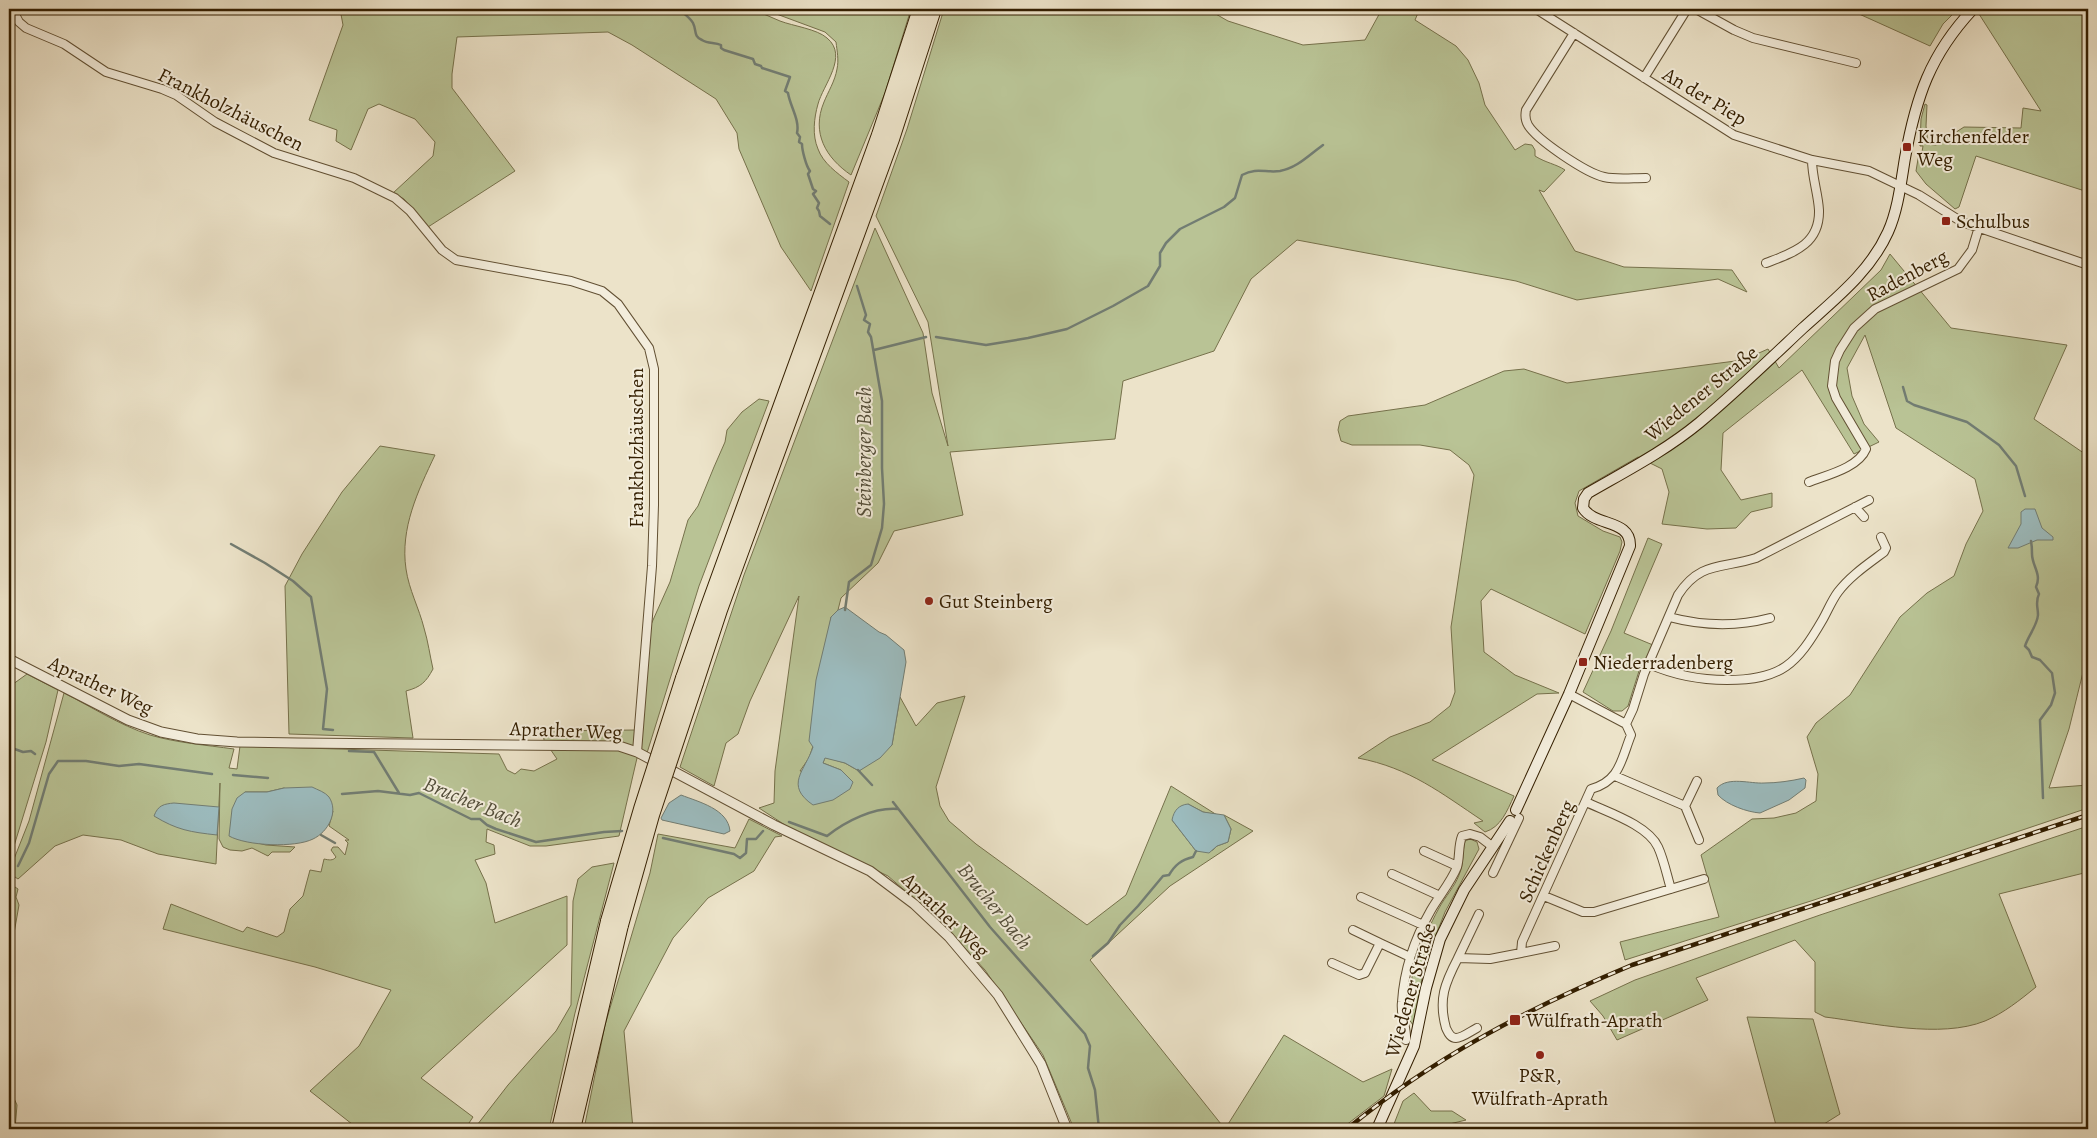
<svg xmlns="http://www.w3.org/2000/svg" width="2097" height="1138" viewBox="0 0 2097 1138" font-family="Alegreya,serif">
	<rect width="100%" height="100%" fill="#ece3c9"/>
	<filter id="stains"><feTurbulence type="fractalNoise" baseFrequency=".004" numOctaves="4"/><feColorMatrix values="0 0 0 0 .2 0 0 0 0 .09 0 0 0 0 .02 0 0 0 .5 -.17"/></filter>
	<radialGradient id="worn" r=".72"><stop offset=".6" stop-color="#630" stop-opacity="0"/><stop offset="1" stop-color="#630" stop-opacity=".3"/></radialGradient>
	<path fill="#b9c395" stroke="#76714b" d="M340,9H752C761,13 771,17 780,21C793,26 817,29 827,38C849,56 823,85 818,104C814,118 812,135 818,149C823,163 837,173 849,182L811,291L781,247L739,149L737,133L716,99L632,45L608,32L457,37L452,74V88L515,171L428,227L404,199L393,193L433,156L435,142L415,119L379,104L368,109L351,150L336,141L337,130L309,120L343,25Z
		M763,9H911L885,93L851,175C826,158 811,133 824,102C828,92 835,81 837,69C839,60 837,51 836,42L825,32Z
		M944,9H1207L1228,21L1303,45L1365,40L1382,9H1385V12L1408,14V12L1418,13L1415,20L1456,46L1468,60L1479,83L1485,105L1515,150L1525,144L1532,145L1535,150V156C1546,163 1556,164 1565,170L1544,192L1539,190L1575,251L1624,267L1732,270L1747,292L1718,279L1577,300L1516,281L1297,240L1251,279L1214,351L1123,381L1115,439L950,452L963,515L894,531L878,563L841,598L838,610L831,617L813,746L809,758L800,771L841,770L823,763L825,757L845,763L859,771L892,745L900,697L916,726L937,703L965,696L936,787L940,806L949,821L976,844L1087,925L1126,895L1171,786L1217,815L1203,812L1188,804L1172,820L1196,851L1213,850L1217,846L1228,842L1231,829L1224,815L1253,831L1170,886L1090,960L1225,1129L1284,1035L1363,1082L1392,1069L1384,1096L1341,1129H1074L1043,1055L985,970L940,921L888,876L791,829L759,808L774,803L775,771L799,596L750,701L738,734L726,743L714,786L680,767L744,575L875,228L923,333L932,393L948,446L928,322L876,216L907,129Z
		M1848,9H1958L1943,24L1930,46Z
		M1984,9H2088V192L1976,156L1959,207L1955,209L1926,184L1916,171L1919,153L1922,152L1923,146H1920L1921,119L1925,104L1927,105L1926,126L1928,144L1936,145L1964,127L2021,128L2023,108L2041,111L1979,14Z
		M1890,254L1951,328L2067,345L2034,419L2088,456V652L2069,729L2049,788L2088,785V808L1814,900L1625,960L1620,942L1719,917L1701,855L1752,819L1774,818L1796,813L1816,801L1818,774L1807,737L1816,723L1850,695L1900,617L1927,593L1954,576L1966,544L1983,511L1975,479L1896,428L1865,335L1847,368L1852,396L1864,424L1879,442L1854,454L1802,370L1723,433L1721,470L1741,500L1772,493V507L1751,512L1736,528L1707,529L1662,524L1669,492L1662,469L1638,457L1579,491L1575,503L1578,516L1603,531L1620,537L1622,542L1620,551L1585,634L1491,589L1481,601L1484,652L1515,675L1559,693L1537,694L1432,760L1514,796C1507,811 1501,827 1485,832L1474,823L1483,821C1441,793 1410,768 1358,758L1390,737L1430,722L1450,706L1455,692L1451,627L1474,475L1469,465L1450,450L1420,445H1352L1341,441L1338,430L1340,421L1348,416L1425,405L1504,371L1524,369L1567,383L1743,360L1768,349L1779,368L1881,270Z
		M759,399L769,401L699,586L647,753L637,758L619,836L546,846H530L487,829L486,842L494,845L495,854L475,860L486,883L495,923L567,896V945L421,1078L473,1117L465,1129L357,1128L310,1091L359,1046L391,990L315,967L163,929L171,904L243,932L247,927L277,937L284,932L290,909L303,896L310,870L321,872L324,859C329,860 333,861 336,857L331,850L333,847H338L345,855L348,843L345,840H349L329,826L333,811L284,788L267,792H245L230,836L266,845L295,847L290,852H272L268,856L252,848L242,851L230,850L223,847L219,839L220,783L216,864L158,854L121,840L83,835L55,846L18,879L12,875V864L29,821L64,693C92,707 119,725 150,735C177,743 206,745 234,749L229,768L237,769L240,746L499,754L507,770L515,774L521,769L534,771L557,759L544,740L543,731L635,730L645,638L670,582L688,520L698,506L714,467L725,442L727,430L742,412Z
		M380,446L435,455C418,491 400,528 406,569C409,590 419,608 424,628C428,641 430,656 433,669C426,682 421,687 406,691L413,738L289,734L285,586L302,554L342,492Z
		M1648,538L1662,544L1624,633L1653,645L1639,671L1628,706L1622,711H1613L1583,692L1611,631Z
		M27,674L58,690L46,742L14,846L9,856V687Z
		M749,819L782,836L775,837L754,871L708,898L673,938L624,1031L633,1129H584L605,1025L650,873L658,834L735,848Z
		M2088,826V916L2084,873L1999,894L2036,987C2020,1000 2004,1013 1985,1021C1940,1039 1873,1023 1825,1017L1815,1012V962L1795,940L1696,978L1708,1000L1617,1040L1603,1016L1590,1001L1635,980L1820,915Z
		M1470,839L1477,842L1479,849L1445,912L1425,963L1413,1025L1406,1015C1409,977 1421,941 1439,908C1445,897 1455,886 1459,875C1464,864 1462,852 1465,841Z
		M614,863L575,1013L549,1129H474L508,1085L556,1031L571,1005L573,901L578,879L592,867Z
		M9,883L18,889L16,897L19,905L10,956L11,1002L9,1021Z
		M1747,1017L1813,1019L1840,1114L1816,1129H1777Z
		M9,1087L17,1105L15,1129H9Z
		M1414,1093L1431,1111H1452L1466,1120L1429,1129H1415L1413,1125L1410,1129H1392L1403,1101Z"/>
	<path fill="#9cbcbf" stroke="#727d73" d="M2025,509H2035L2042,528L2053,537V540H2037L2018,548H2008L2021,524V512Z
		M845,607L879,632L886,635L904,650L906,662L892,745L880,758L859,771L845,763L825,758L823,763L841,770L853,782L850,789L833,800L813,805C784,785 805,771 813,747L809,741L816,680L831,617L838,610Z
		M1804,778L1806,780L1805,788L1789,800L1760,813C1747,812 1727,805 1718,795L1717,788C1728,776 1751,784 1764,783C1777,783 1791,781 1804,778Z
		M312,787C318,790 325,792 329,797C339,812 328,832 313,839C295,848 247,846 229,836L232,809L237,798L245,792H267L284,788Z
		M681,795C699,802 728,809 730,831L724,834L662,820L661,818L669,803Z
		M174,803L219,807L217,835C190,832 177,830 154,816C158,805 164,804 174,803Z
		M1188,804L1203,812L1224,815L1231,829L1228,842L1217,846L1209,853L1196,851L1172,820C1174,810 1179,805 1188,804Z"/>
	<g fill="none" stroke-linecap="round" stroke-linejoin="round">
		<path stroke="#727d73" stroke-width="2.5" d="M680,9C683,14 690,17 693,23C697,31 693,36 702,40C708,44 715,42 721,45V48L724,50L753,59L755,64L761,66L762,68L790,77L785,91L788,93C790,106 800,120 797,133L800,137L799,142L802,144C802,150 806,166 810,171L808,174L813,189L816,191L813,194L819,203L817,208L819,211L820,216L830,224
			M936,337L986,345L1028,338L1067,329L1113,306L1148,286L1160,266V253L1166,243L1180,229L1224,207L1235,198L1242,175C1257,167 1265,173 1280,171C1297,168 1309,155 1323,145
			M874,350L926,337
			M1903,387L1907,401L1914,405L1967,422L1999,445L2016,466L2025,496
			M2031,541C2032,546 2032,549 2032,554C2032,566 2042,574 2036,587L2039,594C2035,602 2038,607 2038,615C2037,626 2028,636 2025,646L2029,650L2032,657L2040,660L2052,673L2055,693L2051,705L2040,720L2043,798
			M231,544L265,563L293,581L311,597L327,689L323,729L333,730
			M845,610L849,582L871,565L882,528L884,504L882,468V401L871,337L868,332L870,324L864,320L866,315L857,286
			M9,747L23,752L31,751L35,754
			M349,751L374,752L399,793
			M858,770L872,785
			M233,775L268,778
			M342,794L378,791L410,795L419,793L471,819H480L487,825L496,829L536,842L604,832L622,831
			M893,802L990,927L1085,1034L1090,1046L1088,1068L1095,1090L1099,1129
			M789,822L827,836C846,821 874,807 898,809
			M321,835L335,843
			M663,838L734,854L740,858L746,853L747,839H756L763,831
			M18,866L29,843L49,774L58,761H86L119,766L139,764L212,774
			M2083,869L2088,874
			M9,899V891
			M1093,956L1108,943L1120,925L1138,906L1163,876L1169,875C1175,865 1181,860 1193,857L1196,851"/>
		<g stroke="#625033" stroke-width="10">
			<path id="minor" d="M12,9L19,22L26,28L64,44L106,72L162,89L176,95L215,122L274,153L354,178L395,198L410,211L442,250L456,260L571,281L602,291L618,304L649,348L654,369V505L652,566L637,752
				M1536,9L1734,135L1812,160L1869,171L1919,195L1962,222L2088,265
				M1696,9L1734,30L1753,38L1856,63
				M1574,33L1526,110C1525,115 1525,120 1528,125C1537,140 1586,173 1604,177C1617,180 1632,178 1646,178
				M1644,78L1687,9
				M1766,263C1792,253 1820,245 1819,210C1818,193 1812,177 1812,160
				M1809,482C1827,475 1858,468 1866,449L1836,398L1832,386L1835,361L1840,350L1854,328L1875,309L1958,269L1972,250L1979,227
				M1855,507L1864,517
				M1669,617C1703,626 1736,627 1770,618
				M1649,664C1674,675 1700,680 1727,680C1782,680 1797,664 1823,619C1828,610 1832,600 1838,592C1850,576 1868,564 1884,552L1886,548L1881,537
				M1569,694L1626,724
				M1626,724L1633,709L1644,674L1678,595C1700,561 1722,569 1756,558L1869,500
				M1615,776L1685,806L1697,781
				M1586,802C1607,812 1648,825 1658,847C1664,860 1667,876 1671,889
				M1685,806L1699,840
				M1424,851L1457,866
				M1493,873L1519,818
				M1392,874L1440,896
				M1544,896L1583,912H1594L1704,879
				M1361,897L1423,925
				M1353,930L1380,943
				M1521,953L1555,946
				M1458,958L1479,914
				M1332,963L1359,975L1365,973L1380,943L1410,957
				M1477,1028C1471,1031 1462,1038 1456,1038C1450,1038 1448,1032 1446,1028C1438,999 1445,983 1458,958L1490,959L1521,953L1522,942L1591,789C1620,781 1621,760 1631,735L1626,724
				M1406,1040C1407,1027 1400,1015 1402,1002C1404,970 1415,938 1431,910C1439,896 1451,882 1457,867C1460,857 1458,846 1462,836L1470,834L1480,837L1493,847"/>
		</g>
		<g stroke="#625033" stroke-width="11">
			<path id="tertiary" d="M9,659L128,720L161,732L197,739L237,742L298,743L619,746L637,752L774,825L870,871L914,904L949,937L998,995L1041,1064L1067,1129"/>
		</g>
		<g stroke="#341f01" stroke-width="12">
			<path id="secondary" d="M1516,810L1569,694L1630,546C1631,519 1595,527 1583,508L1584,499L1588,493C1626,471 1665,451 1699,423C1735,393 1769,360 1803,328C1835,299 1870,272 1888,232C1898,210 1901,182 1905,158C1916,97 1930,55 1973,9
				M1377,1129L1414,1046L1426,988L1440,939L1464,890L1510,821"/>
		</g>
		<g stroke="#341f01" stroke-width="16">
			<path id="motorway" d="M683,678L708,606L879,135L920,9
				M696,683L720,610L892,139L934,9
				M559,1129L608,921
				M573,1129L621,925"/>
		</g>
		<use href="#minor" stroke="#f3eddc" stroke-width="8"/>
		<use href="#tertiary" stroke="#f3eddc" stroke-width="9"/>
		<use href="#secondary" stroke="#f3eddc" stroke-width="10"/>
		<use href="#motorway" stroke="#ece3c9" stroke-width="14"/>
		<g stroke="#341f01" stroke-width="4.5">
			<path id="rail" d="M1347,1129C1434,1057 1529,1008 1632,965L2088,815"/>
		</g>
		<use href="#rail" stroke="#f3eddc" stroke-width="2.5" stroke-dasharray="8" stroke-linecap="butt"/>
		<g stroke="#341f01" stroke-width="16" stroke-linecap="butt">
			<path id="motorway-bridge" d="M608,921L641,809L683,678
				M621,925L652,815L696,683"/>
		</g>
		<use href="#motorway-bridge" stroke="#ece3c9" stroke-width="14"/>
	</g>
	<g fill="#8f2418" stroke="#f3eddc" stroke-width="2">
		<rect x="1902" y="142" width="10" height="10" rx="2.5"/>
		<rect x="1941" y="216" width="10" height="10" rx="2.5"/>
		<circle cx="929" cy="601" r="5"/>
		<rect x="1578" y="657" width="10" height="10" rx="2.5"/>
		<rect x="1509" y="1014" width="12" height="12" rx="2.5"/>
		<circle cx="1540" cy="1055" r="5"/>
	</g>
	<g text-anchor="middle" stroke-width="4" stroke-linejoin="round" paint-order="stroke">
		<g font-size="20" fill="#341f01" stroke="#f3eddc">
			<text transform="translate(1705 96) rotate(31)" y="7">An der Piep</text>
			<text transform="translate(231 109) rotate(27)" y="7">Frankholzhäuschen</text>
			<text transform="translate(1907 275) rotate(-28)" y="7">Radenberg</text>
			<text transform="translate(1701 393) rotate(-39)" y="7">Wiedener Straße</text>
			<text transform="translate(636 448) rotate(-90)" y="7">Frankholzhäuschen</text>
			<text transform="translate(101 685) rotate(25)" y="7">Aprather Weg</text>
			<text transform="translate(566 730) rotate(2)" y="7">Aprather Weg</text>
			<text transform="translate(1546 851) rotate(-66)" y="7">Schickenberg</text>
			<text transform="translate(946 915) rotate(44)" y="7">Aprather Weg</text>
			<text transform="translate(1410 990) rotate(-74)" y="7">Wiedener Straße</text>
		</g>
		<g font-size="20" fill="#341f01" stroke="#f3eddc" text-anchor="start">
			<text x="1917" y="143">Kirchenfelder<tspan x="1917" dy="23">Weg</tspan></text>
			<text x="1956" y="228">Schulbus</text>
			<text x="939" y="608">Gut Steinberg</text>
			<text x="1593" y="669">Niederradenberg</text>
			<text x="1526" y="1027">Wülfrath-Aprath</text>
			<text x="1540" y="1082" text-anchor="middle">P&amp;R,<tspan x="1540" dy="23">Wülfrath-Aprath</tspan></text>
		</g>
		<g font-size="21" font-style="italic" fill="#534e3a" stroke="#f3eddc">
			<text transform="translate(864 452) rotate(-90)" y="7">Steinberger Bach</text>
			<text transform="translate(473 802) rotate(22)" y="7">Brucher Bach</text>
			<text transform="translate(995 906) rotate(51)" y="7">Brucher Bach</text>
		</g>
	</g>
	<rect width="2097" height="1138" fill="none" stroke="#ece3c9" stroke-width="30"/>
	<rect x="10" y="10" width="2077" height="1118" fill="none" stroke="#341f01" stroke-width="2.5"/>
	<rect x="15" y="15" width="2067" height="1108" fill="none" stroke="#341f01"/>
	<rect width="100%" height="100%" filter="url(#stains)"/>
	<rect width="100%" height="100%" fill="url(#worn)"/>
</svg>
